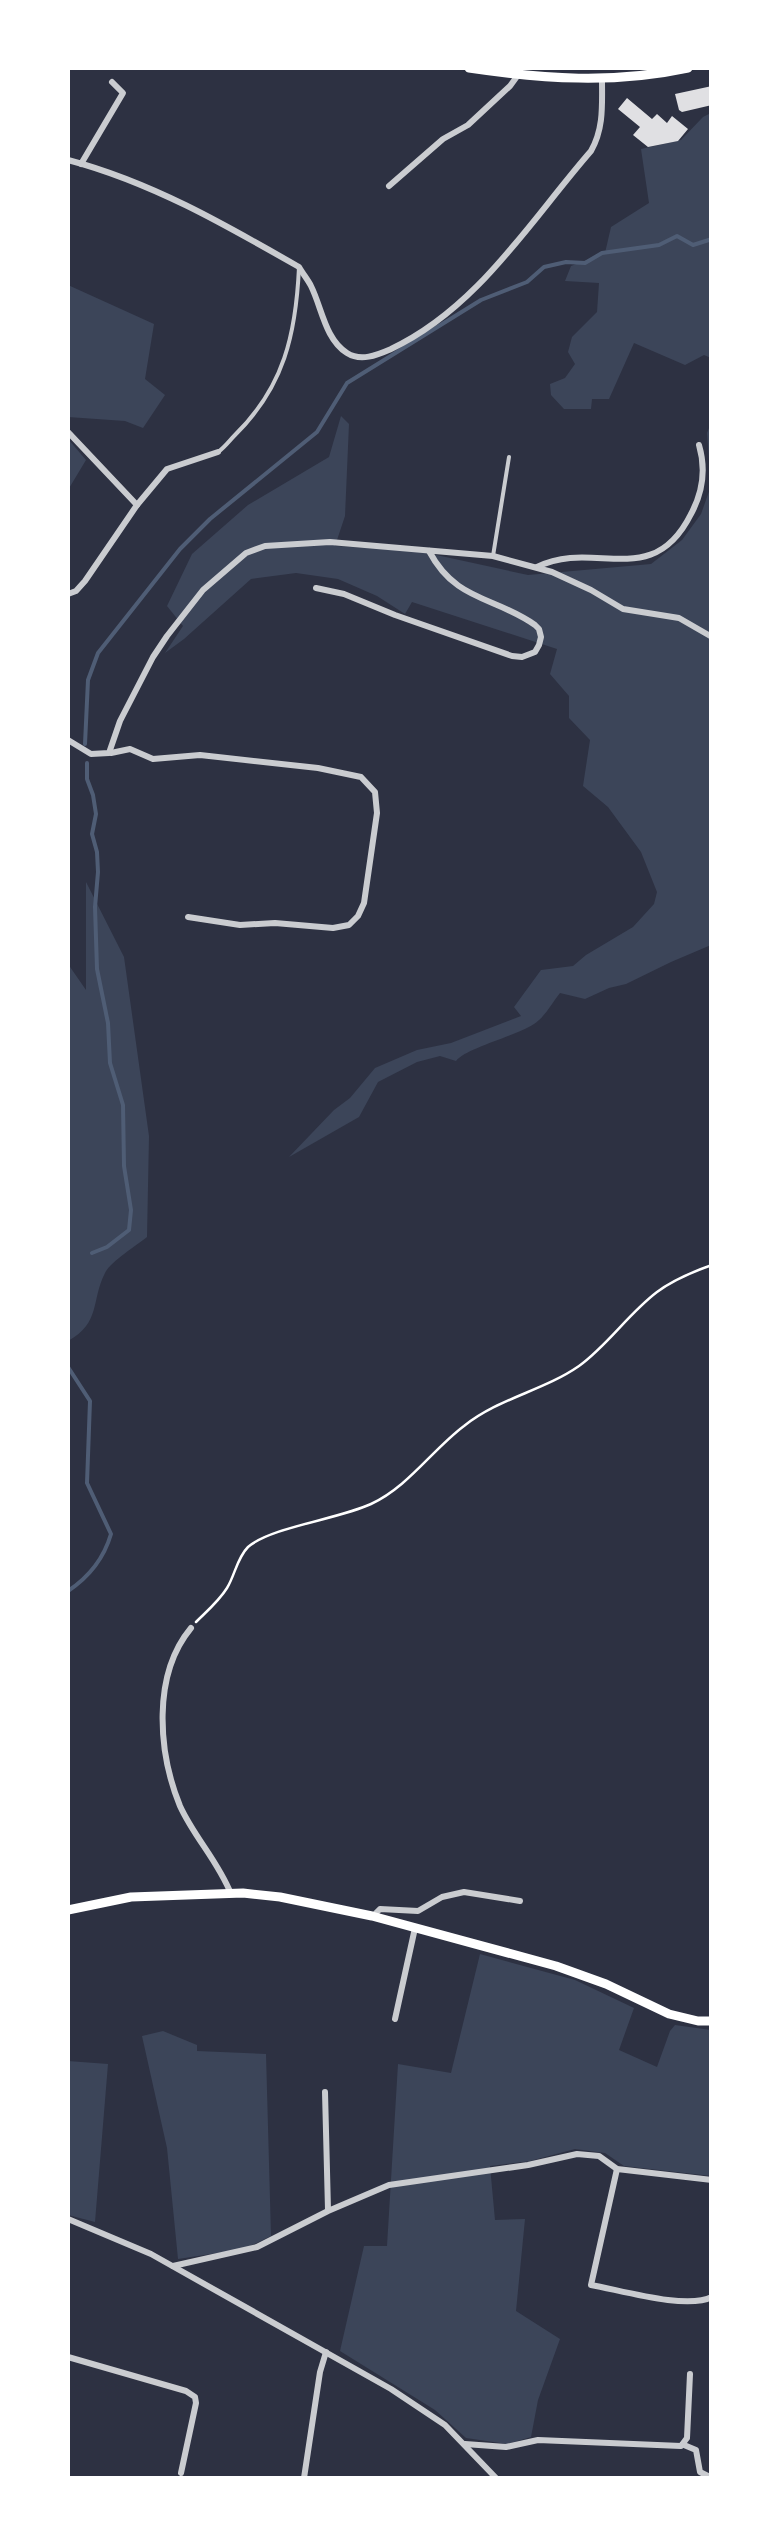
<svg xmlns="http://www.w3.org/2000/svg" width="779" height="2546" font-family="Poppins,sans-serif">
  <style>
    .green { fill: #3c4559 }
    .lines { fill: none; stroke-linecap: round; stroke-linejoin: round }
    .stream { stroke: #4f5d75; stroke-width: 4 }
    .building { fill: #e0e0e3 }
    .path { stroke: #fff; stroke-width: 2.5 }
    .service { stroke: #caccd0; stroke-width: 4 }
    .minor { stroke: #caccd0; stroke-width: 6 }
    .secondary { stroke: #fff; stroke-width: 9 }
  </style>
  <rect width="100%" height="100%" fill="#2d3142"/>
  <g class="green">
    <polygon points="711,113 710,229 712,230 711,358 704,355 685,365 634,343 609,399 592,399 591,409 564,409 551,395 550,384 565,378 575,364 568,352 572,337 597,312 599,283 565,281 571,266 605,253 611,227 649,203 641,149 681,140 703,117"/>
    <polygon points="68,285 154,324 145,379 165,395 143,428 125,421 68,417"/>
    <path d="M 341,416 L 349,424 L 345,516 L 335,546 L 418,551 L 528,575 L 651,564 L 682,540 L 701,514 L 711,486 L 707,433 L 711,423 L 711,945 L 671,962 L 626,984 L 609,988 L 585,999 L 560,993 C 552,1003 545,1017 534,1024 C 516,1036 466,1048 456,1061 L 440,1056 L 417,1062 L 378,1082 L 359,1117 L 289,1157 L 334,1110 L 350,1098 L 375,1068 L 417,1050 L 451,1043 L 521,1016 L 514,1007 L 541,970 L 573,966 L 586,955 L 633,927 L 654,904 L 657,892 L 641,852 L 608,807 L 583,786 L 590,740 L 569,718 L 569,696 L 550,674 L 557,649 L 412,602 L 405,614 L 377,596 L 338,579 L 296,573 L 251,579 L 184,639 L 165,653 L 183,626 L 167,606 L 192,554 L 248,505 L 329,457 Z"/>
    <polygon points="68,439 86,460 68,490"/>
    <path d="M 86,882 L 124,957 L 149,1136 L 147,1237 C 136,1246 110,1262 105,1273 C 91,1300 101,1323 68,1341 L 68,964 L 86,990 Z"/>
    <polygon points="480,1954 575,1980 634,2008 619,2050 657,2067 670,2031 675,2025 711,2030 711,2176 624,2166 605,2153 575,2149 530,2161 490,2166 495,2220 525,2219 516,2311 560,2339 538,2400 531,2437 507,2444 466,2438 435,2410 340,2351 364,2246 387,2246 398,2064 451,2073"/>
    <polygon points="163,2031 197,2045 197,2051 266,2054 271,2236 244,2249 178,2259 167,2148 142,2036"/>
    <polygon points="68,2061 108,2064 95,2222 68,2215"/>
  </g>
  <g class="lines">
    <g class="stream">
      <polyline points="85,744 88,680 98,653 180,549 210,519 317,432 347,383 481,300 527,282 544,267 566,262 585,263 602,253 659,245 677,236 693,245 712,239"/>
      <polyline points="87,763 87,779 93,795 96,814 92,834 97,852 98,872 95,907 97,969 108,1023 110,1063 123,1105 124,1166 131,1210 129,1230 107,1247 92,1253"/>
      <path d="M 68,1367 L 90,1401 L 87,1483 L 111,1534 C 104,1558 89,1577 68,1591"/>
    </g>
  </g>
  <g class="building">
    <polygon points="712,86 712,105 682,112 679,110 675,94"/>
    <polygon points="627,98 652,119 657,114 667,123 672,116 688,129 678,141 648,147 633,135 640,127 618,109"/>
  </g>
  <g class="lines">
    <path class="path" d="M 196,1622 C 207,1611 219,1601 227,1588 C 235,1575 237,1558 248,1547 C 271,1527 339,1519 371,1504 C 408,1487 432,1450 464,1426 C 499,1398 543,1391 579,1366 C 608,1345 628,1314 657,1292 C 673,1280 692,1272 712,1265"/>
    <g class="service">
      <path d="M 218,452 C 225,447 229,441 235,435 C 284,387 296,334 299,267"/>
      <polyline points="493,556 509,457"/>
    </g>
    <g class="minor">
      <path d="M 68,160 C 151,182 224,224 299,267 C 303,274 308,280 311,286 C 322,308 325,339 347,353 C 361,362 377,355 391,349 C 478,308 530,221 591,151 C 604,128 602,105 602,79"/>
      <polyline points="81,164 123,93 112,82"/>
      <polyline points="389,186 443,139 468,125 510,86 518,75"/>
      <polyline points="68,432 137,505"/>
      <path d="M 537,567 C 594,538 652,592 691,514 C 703,492 706,469 699,445"/>
      <path d="M 316,588 L 344,594 L 395,615 L 512,656 L 522,657 L 535,652 L 539,645 L 541,637 L 539,629 L 535,625 C 494,596 456,602 429,551"/>
      <polyline points="68,594 76,591 85,581 137,505 167,469 218,452"/>
      <polyline points="68,740 91,754 109,753 120,721 153,657 167,636 203,590 246,553 265,546 330,542 493,556 552,572 591,590 623,609 679,618 712,637"/>
      <polyline points="111,753 130,749 153,759 200,755 318,768 361,777 375,792 377,813 364,903 358,916 349,925 333,928 275,923 240,925 188,917"/>
      <path d="M 191,1628 C 152,1675 158,1752 180,1806 C 194,1837 218,1861 231,1894"/>
      <polyline points="373,1916 380,1909 418,1911 442,1897 464,1892 520,1901"/>
      <polyline points="395,2019 415,1928"/>
      <polyline points="325,2092 328,2210"/>
      <path d="M 617,2169 L 591,2285 C 620,2290 686,2310 712,2297"/>
      <polyline points="68,2219 151,2254 391,2389 445,2425 496,2478"/>
      <polyline points="173,2266 257,2247 328,2211 389,2185 528,2165 577,2154 599,2156 617,2169 712,2180"/>
      <polyline points="68,2357 186,2391 195,2397 196,2403 181,2473"/>
      <polyline points="465,2444 506,2447 538,2440 681,2446 687,2438 690,2374"/>
      <polyline points="684,2445 696,2450 700,2472 712,2478"/>
      <polyline points="304,2478 320,2372 326,2352"/>
    </g>
    <g class="secondary">
      <path d="M 469,68 C 543,79 614,84 688,68"/>
      <polyline points="68,1910 131,1897 243,1893 280,1897 372,1916 556,1966 606,1984 669,2014 698,2021 712,2021"/>
    </g>
  </g>
  <rect width="779" height="2546" fill="none" stroke="#ffffff" stroke-width="140"/>
</svg>
